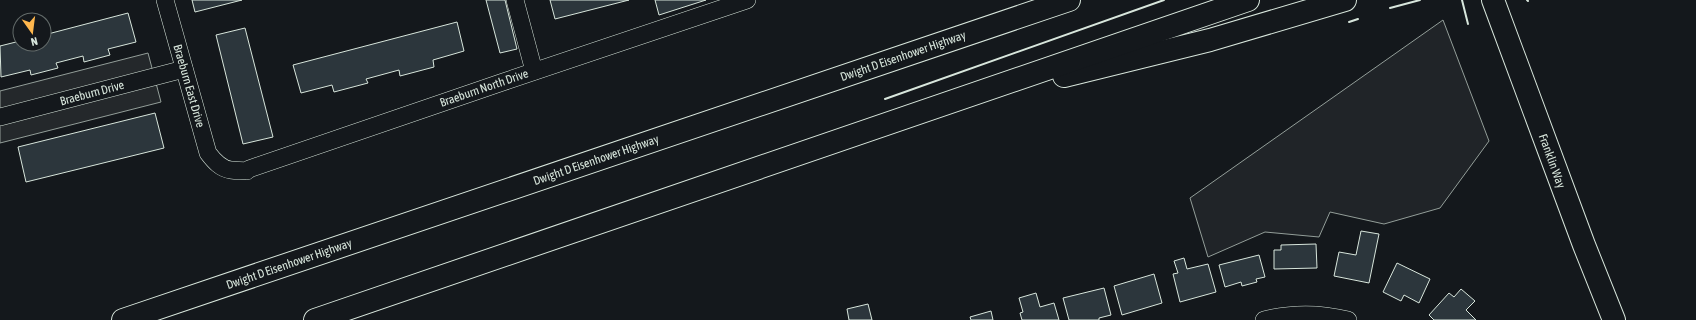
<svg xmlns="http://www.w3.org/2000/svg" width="1696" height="320" font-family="'Asap Condensed',sans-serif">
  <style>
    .green { fill: #202428; stroke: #939e99 }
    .parking { fill: #24282b; stroke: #939e99 }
    .building { fill: #2c363c; stroke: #d8e6dc }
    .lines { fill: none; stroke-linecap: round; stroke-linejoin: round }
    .street-casing { stroke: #d8e6dc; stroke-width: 18 }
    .secondary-casing { stroke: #d8e6dc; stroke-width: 24 }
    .highway-casing { stroke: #d8e6dc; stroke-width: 24 }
    .street { stroke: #14181c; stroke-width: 17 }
    .secondary { stroke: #14181c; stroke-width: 22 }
    .highway { stroke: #14181c; stroke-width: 22 }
    .wall { stroke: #d8e6dc; stroke-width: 2 }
    .labels { text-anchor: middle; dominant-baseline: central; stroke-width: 3; stroke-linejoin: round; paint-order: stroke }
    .street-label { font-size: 12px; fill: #d8e6dc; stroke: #14181c }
  </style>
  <rect width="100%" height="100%" fill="#14181c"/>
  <polygon class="green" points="1443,20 1489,141 1440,208 1384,224 1330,212 1319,237 1265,232 1208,257 1190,198"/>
  <polygon class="parking" points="148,53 161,102 0,143 0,91"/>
  <g class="building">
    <polygon points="192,0 242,0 195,12"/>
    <polygon points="486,0 505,0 517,49 500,53"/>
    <polygon points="550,0 629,0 555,19"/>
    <polygon points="655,0 706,0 659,15"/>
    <polygon points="128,13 136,42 108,49 110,55 84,62 83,56 56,63 58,68 31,75 30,70 1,77 0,46 20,41 20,44 44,44 44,35"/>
    <polygon points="457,22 464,51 433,60 434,67 400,76 399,70 366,79 368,83 334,92 332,85 301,93 293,65"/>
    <polygon points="245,28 273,137 243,144 216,35"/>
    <polygon points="155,113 164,148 26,182 18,147"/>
    <polygon points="1361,231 1379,234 1369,283 1334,276 1339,252 1356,255"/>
    <polygon points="1316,244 1317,268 1274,269 1274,250 1281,250 1281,245"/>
    <polygon points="1259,255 1265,277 1256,279 1257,282 1242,286 1241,282 1225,287 1219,265"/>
    <polygon points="1184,258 1187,269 1208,264 1216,292 1180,302 1173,274 1178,273 1174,261"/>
    <polygon points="1397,263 1430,279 1419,303 1404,295 1401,301 1383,292"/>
    <polygon points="1154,274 1162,303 1122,315 1114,286"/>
    <polygon points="1104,288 1111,315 1099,318 1099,320 1069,320 1063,298"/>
    <polygon points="1461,289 1475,301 1466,310 1476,320 1434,320 1429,315 1449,293 1454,297"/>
    <polygon points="1036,293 1040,307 1054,303 1059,320 1022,320 1020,313 1023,312 1019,298"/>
    <polygon points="868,304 872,320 849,320 847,309"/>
    <polygon points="991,311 993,320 971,320 970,317"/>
  </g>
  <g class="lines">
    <g class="street-casing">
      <g id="street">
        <path d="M 165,0 L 208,153 C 214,161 221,169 231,170 C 237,171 242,170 247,171 L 249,169 L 503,82 L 747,0"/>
        <polyline points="515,0 534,71"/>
        <polyline points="0,117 184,69"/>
        <path d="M 1264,320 C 1291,313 1320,313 1348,320"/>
      </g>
    </g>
    <g class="secondary-casing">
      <polyline id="secondary" points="1493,0 1584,245 1614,320"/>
    </g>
    <g class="highway-casing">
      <g id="highway">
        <polyline points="1064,76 1210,40 1345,0"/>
        <polyline points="123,320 1069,0"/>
        <polyline points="315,320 1248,0"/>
      </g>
    </g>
    <use href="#street" class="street"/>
    <use href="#secondary" class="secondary"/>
    <use href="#highway" class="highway"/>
    <g class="wall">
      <polyline points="1462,0 1468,24"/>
      <polyline points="1527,0 1528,1"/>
      <polyline points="1390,8 1420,0"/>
      <polyline points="1349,22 1358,19"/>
      <polyline points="885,99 1164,0"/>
    </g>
  </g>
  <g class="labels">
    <g class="street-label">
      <text transform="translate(903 56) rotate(-19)">Dwight D Eisenhower Highway</text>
      <text transform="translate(189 86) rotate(74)">Braeburn East Drive</text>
      <text transform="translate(484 88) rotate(-19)">Braeburn North Drive</text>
      <text transform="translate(92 93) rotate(-15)">Braeburn Drive</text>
      <text transform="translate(596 160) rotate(-19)">Dwight D Eisenhower Highway</text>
      <text transform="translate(1552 161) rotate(70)">Franklin Way</text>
      <text transform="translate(289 264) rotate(-19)">Dwight D Eisenhower Highway</text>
    </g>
  </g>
  <g transform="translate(32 32) rotate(166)"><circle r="19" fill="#14181c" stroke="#626a69"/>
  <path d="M0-3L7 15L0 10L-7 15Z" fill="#ffb74d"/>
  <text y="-6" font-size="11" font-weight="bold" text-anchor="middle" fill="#d8e6dc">N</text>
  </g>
</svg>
